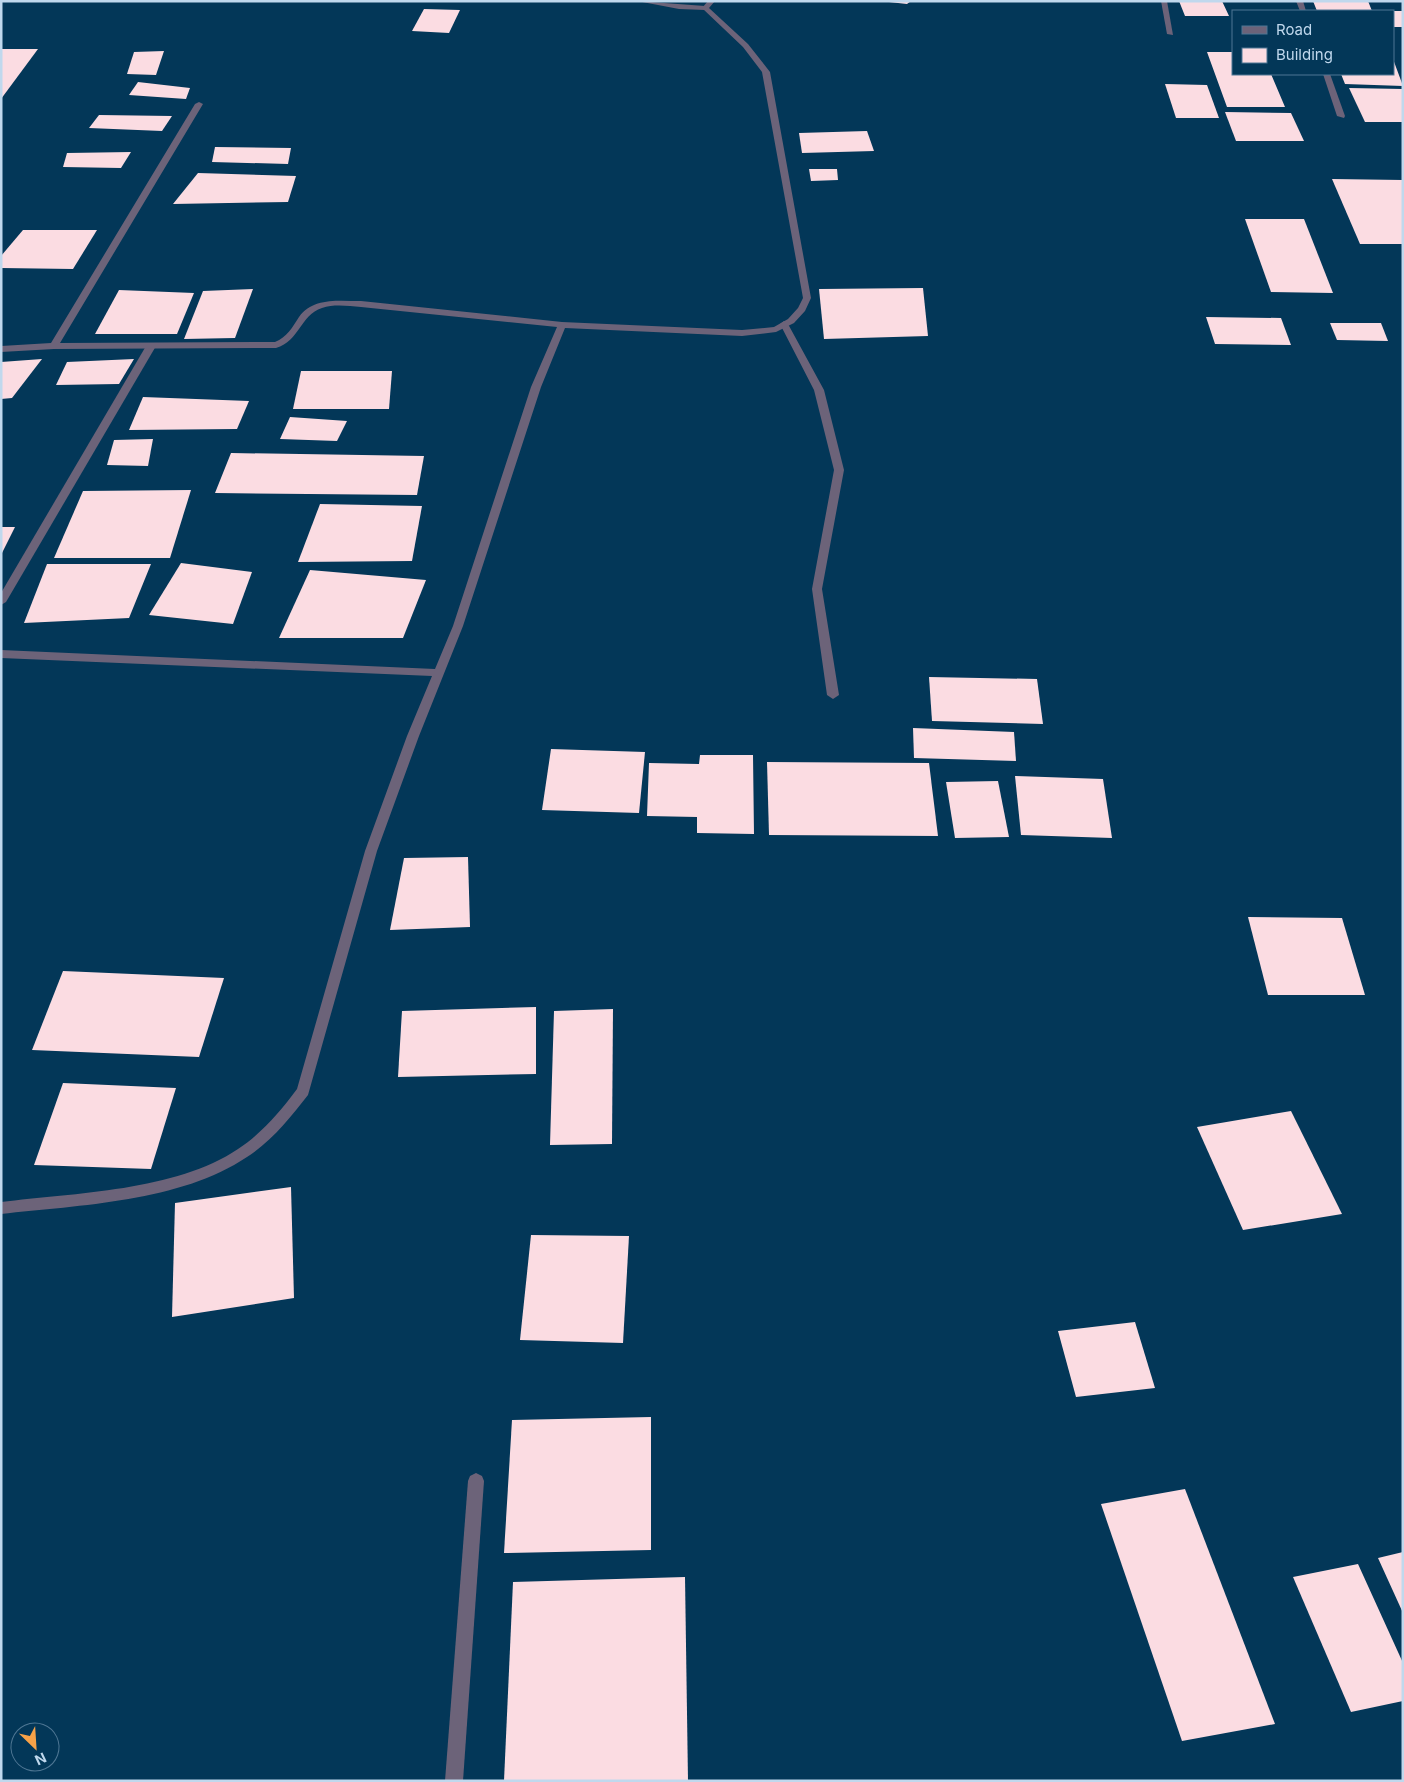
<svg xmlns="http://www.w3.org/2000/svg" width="1404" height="1782" font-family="Inter,sans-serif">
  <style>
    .building { fill: #fbdce2 }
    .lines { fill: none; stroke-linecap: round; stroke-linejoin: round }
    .lane { fill: #6c6379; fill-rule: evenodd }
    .street { fill: #6c6379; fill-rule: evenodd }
  </style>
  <rect width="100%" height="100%" fill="#033758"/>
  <g class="building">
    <polygon points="880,1 911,1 907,4"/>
    <polygon points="1179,1 1222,1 1229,16 1185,16"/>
    <polygon points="1313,1 1368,1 1372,11 1317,11"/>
    <polygon points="424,9 460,10 449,33 412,31"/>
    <rect x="1393" y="11" width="10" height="16"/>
    <polygon points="1,49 38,49 1,99"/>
    <polygon points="164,51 156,75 127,74 134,52"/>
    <polygon points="1207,52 1233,52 1233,74 1271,74 1285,107 1227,107"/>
    <polygon points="1393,59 1403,86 1345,84 1341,74 1393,74"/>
    <polygon points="138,82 190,88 186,99 129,95"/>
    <polygon points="1165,84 1207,85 1219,118 1176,118"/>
    <polygon points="1349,88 1403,89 1403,122 1365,122"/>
    <polygon points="1225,112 1291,113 1304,141 1236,141"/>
    <polygon points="99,115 172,116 162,131 89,128"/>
    <polygon points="867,131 874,151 802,153 799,133"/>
    <polygon points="215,147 291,148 288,164 212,162"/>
    <polygon points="131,152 121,168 63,167 67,153"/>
    <polygon points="809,169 837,169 838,180 811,181"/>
    <polygon points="198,173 296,176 288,202 173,204"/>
    <polygon points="1332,179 1403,180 1403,244 1360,244"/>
    <polygon points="1245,219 1304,219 1333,293 1271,292"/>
    <polygon points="23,230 97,230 73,269 1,268 1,256"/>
    <polygon points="923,288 928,336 824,339 819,289"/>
    <polygon points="253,289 235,338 184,339 203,291"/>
    <polygon points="119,290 194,293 177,334 95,334"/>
    <polygon points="1206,317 1281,318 1291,345 1215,344"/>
    <polygon points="1330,323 1381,323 1388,341 1337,340"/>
    <polygon points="42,359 12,398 1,399 1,362"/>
    <polygon points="134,359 119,384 56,385 67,362"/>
    <polygon points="301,371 392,371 389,409 293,409"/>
    <polygon points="143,397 249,401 237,429 129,430"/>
    <polygon points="290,417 347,421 337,441 280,439"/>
    <polygon points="153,439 148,466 107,465 114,440"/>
    <polygon points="231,453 424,456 417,495 215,493"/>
    <polygon points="191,490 170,558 54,558 83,491"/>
    <polygon points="320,504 422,506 412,561 298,562"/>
    <polygon points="1,527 15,527 1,555"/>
    <polygon points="181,563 252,572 233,624 149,615"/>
    <polygon points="47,564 151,564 129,618 24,623"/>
    <polygon points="310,570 426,580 403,638 279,638"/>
    <polygon points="929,677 1037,679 1043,724 932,721"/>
    <polygon points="913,728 1014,732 1016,761 914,758"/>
    <polygon points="551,749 645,752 639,813 542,810"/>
    <polygon points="700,755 753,755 754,834 697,833 697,817 647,816 649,763 699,764"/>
    <polygon points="767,762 929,763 938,836 769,835"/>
    <polygon points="1015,776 1103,779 1112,838 1021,835"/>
    <polygon points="998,781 1009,837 955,838 946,782"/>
    <polygon points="468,857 470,927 390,930 404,858"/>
    <polygon points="1248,917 1342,918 1365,995 1268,995"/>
    <polygon points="63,971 224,978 199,1057 32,1050"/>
    <polygon points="536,1007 536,1074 398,1077 402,1011"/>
    <polygon points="613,1009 612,1144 550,1145 554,1011"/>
    <polygon points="63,1083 176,1088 151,1169 34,1165"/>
    <polygon points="1291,1111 1342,1214 1243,1230 1197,1127"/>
    <polygon points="291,1187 294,1298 172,1317 175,1203"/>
    <polygon points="531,1235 629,1236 623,1343 520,1340"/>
    <polygon points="1135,1322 1155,1388 1076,1397 1058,1331"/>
    <polygon points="651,1417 651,1550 504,1553 512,1420"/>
    <polygon points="1185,1489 1275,1724 1182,1741 1101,1504"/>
    <polygon points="1403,1552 1403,1613 1378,1558"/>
    <polygon points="1358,1564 1403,1663 1403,1701 1351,1712 1293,1577"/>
    <polygon points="685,1577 688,1781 504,1781 513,1582"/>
  </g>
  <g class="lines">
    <g class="lane">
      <polygon points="637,1 705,6 708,8 705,10 679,9"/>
      <polygon points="1296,1 1303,1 1306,11 1300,11"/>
      <polygon points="1323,74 1330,74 1345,116 1344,118 1337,116"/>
      <polygon points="784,321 788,324 824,390 844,470 822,589 839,695 833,699 827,695 812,589 834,470 814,390 780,324"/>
      <polygon points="151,343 156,346 6,602 1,605 1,593 146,346"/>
    </g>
    <g class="street">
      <path d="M 708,1 L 715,1 L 709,8 L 748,44 L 770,72 L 811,298 L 805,311 L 794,323 L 776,332 L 742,336 L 565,328 L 541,387 L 463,626 L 419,736 L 377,851 L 308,1095 C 290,1118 272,1141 247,1157 C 180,1202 80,1205 1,1214 L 1,1202 C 74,1193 176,1191 238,1149 C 262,1133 280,1112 297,1089 L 365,851 L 407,736 L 432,676 L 1,658 L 1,650 L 435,669 L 453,626 L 531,387 L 557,327 L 361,307 C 348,306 334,304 322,308 C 300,315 300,341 276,348 L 54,349 L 1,352 L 1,346 L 51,343 L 195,104 L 199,102 L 203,104 L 60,343 L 275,342 C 287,337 292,328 299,317 C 313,297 339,301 361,301 L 562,322 L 742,330 L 774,327 L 788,319 L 798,308 L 803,298 L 762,72 L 743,47 L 703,9 L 702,8 Z"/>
      <polygon points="1161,1 1167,1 1173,35 1167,34"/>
      <polygon points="476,1473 482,1476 484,1481 463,1781 445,1781 468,1481 470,1476"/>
    </g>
  </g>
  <rect width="1404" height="1782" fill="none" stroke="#c0d8ed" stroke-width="5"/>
  <rect x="1232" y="10" width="162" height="65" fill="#033758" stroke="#4f7794"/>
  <rect x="1242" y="26" width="25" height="8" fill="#6c6379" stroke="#4f7794"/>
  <text x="1276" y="35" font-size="15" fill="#c0d8ed">Road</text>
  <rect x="1242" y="48" width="25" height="15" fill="#fbdce2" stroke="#4f7794"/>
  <text x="1276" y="60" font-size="15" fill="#c0d8ed">Building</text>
  <g transform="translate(35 1747) rotate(155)"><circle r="24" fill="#033758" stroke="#4f7794"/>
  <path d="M0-4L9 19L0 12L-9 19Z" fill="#f7a248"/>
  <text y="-8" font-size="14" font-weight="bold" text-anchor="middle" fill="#c0d8ed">N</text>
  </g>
</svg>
